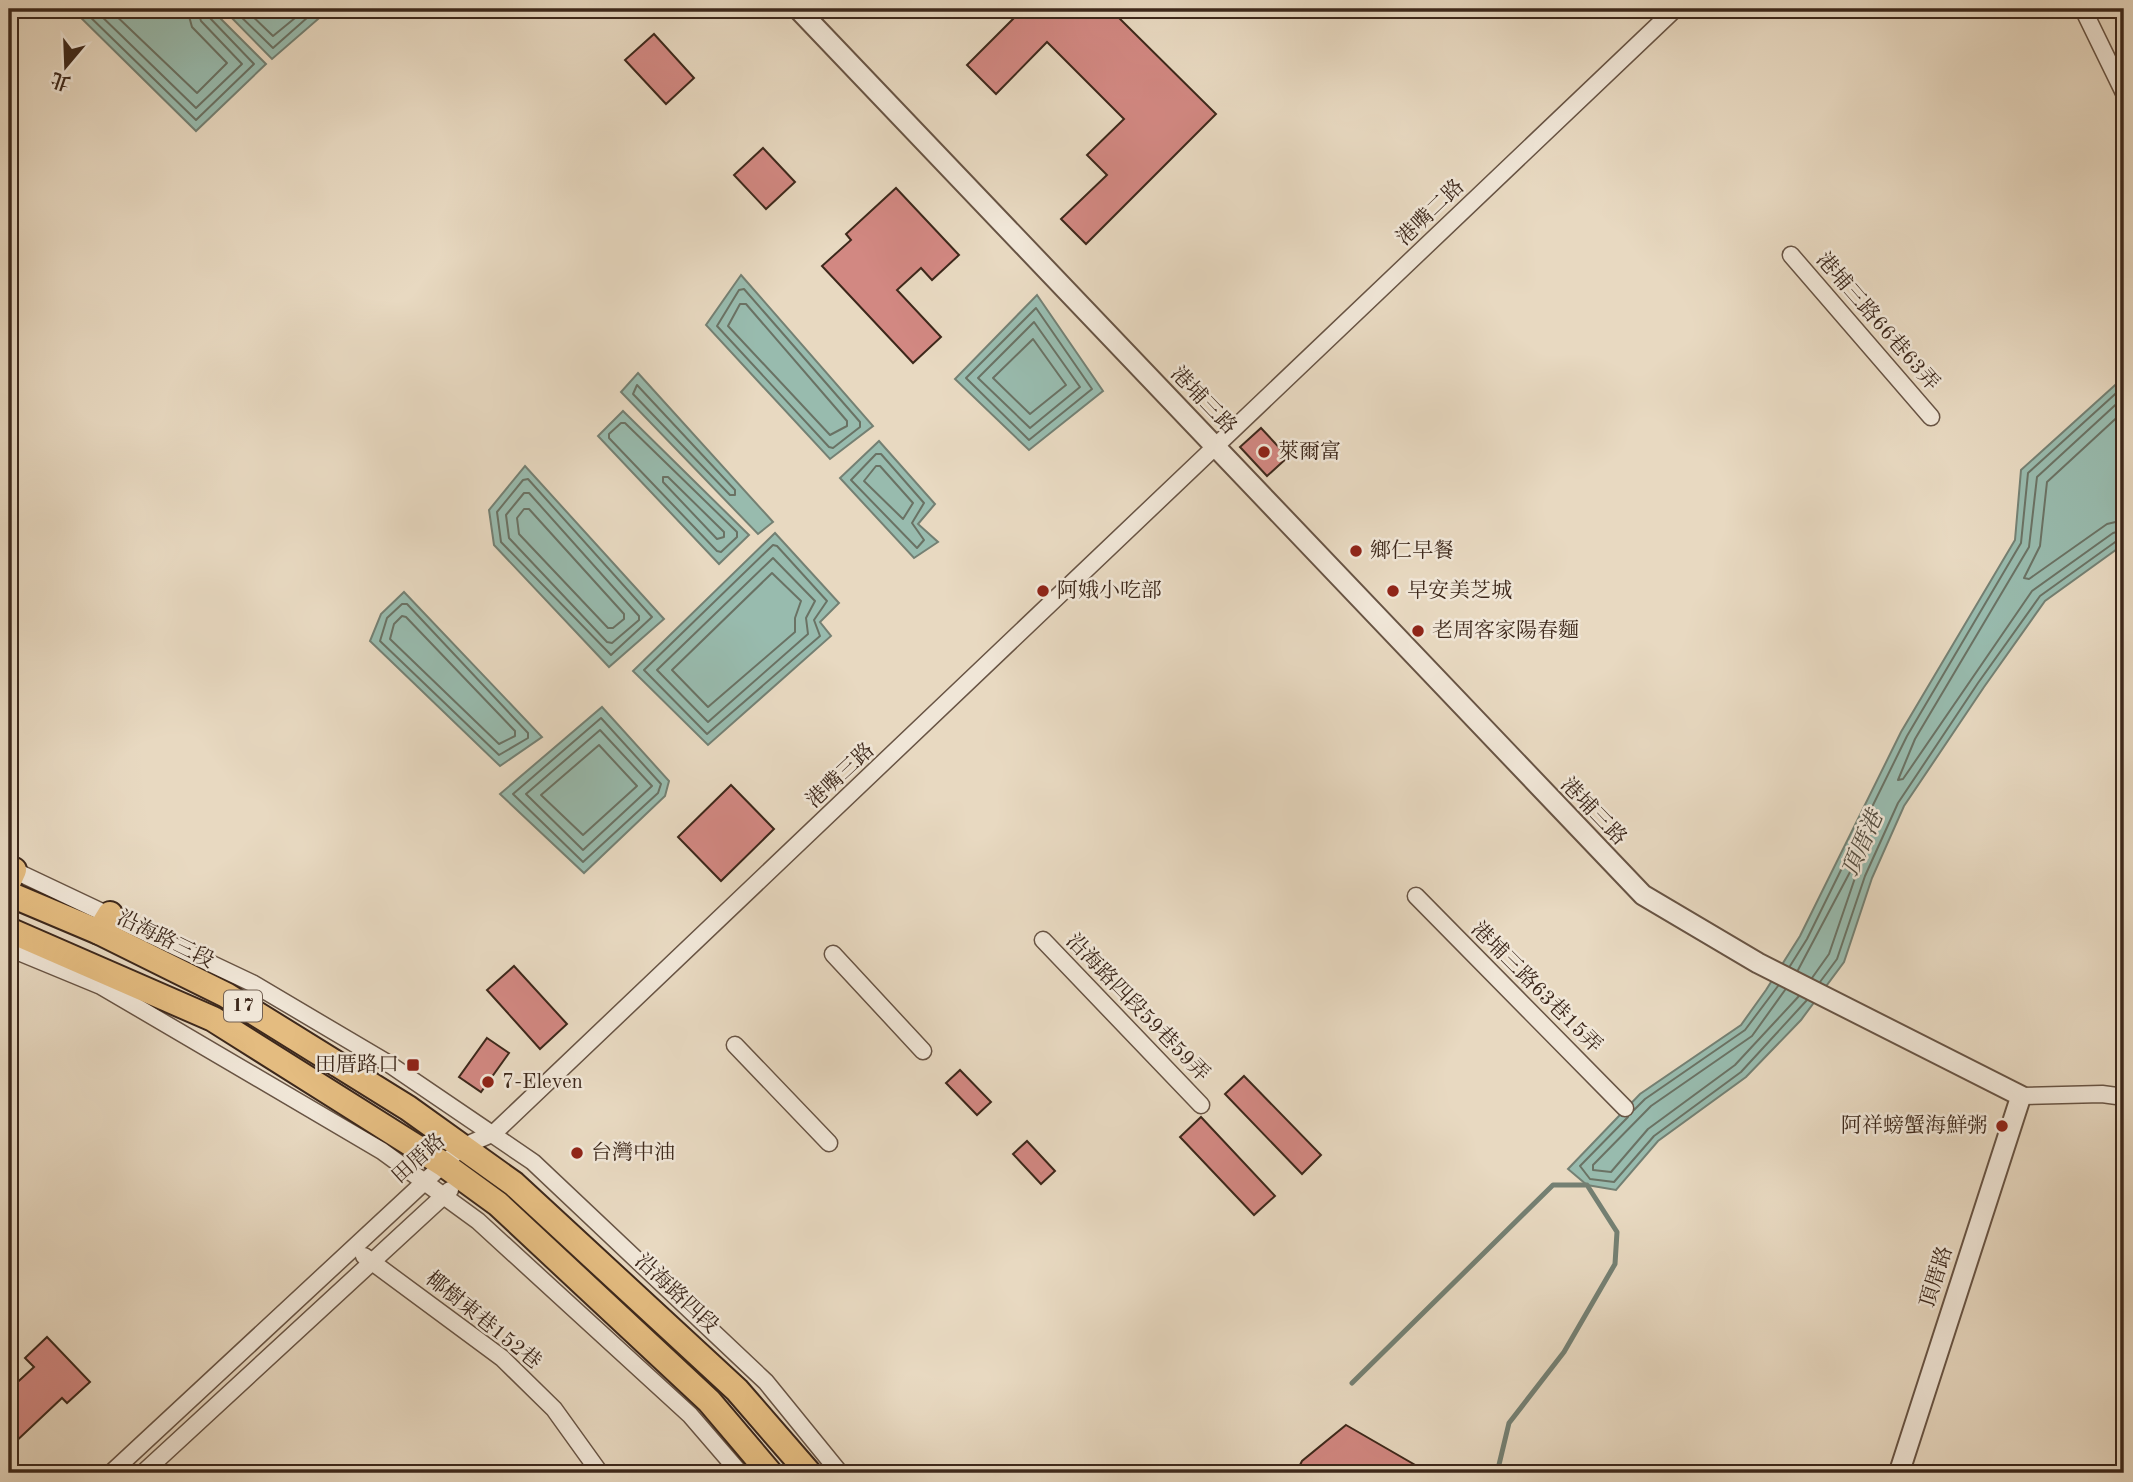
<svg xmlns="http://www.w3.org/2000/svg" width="2133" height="1482" font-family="'Old Standard TT','Noto Serif TC',serif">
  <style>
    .water { fill: #98bbae; stroke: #748073; stroke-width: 2 }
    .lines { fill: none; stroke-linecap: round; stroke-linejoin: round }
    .shore { stroke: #6a7264; stroke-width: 2 }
    .stream { stroke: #748073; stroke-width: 5 }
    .building { fill: #d28882; stroke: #3d281b; stroke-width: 2 }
    .minor-casing { stroke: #685444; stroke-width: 19 }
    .tertiary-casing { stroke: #685444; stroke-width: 23 }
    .primary-casing { stroke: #3d281b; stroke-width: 28 }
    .minor { stroke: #f0e6d7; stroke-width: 16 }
    .tertiary { stroke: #f0e6d7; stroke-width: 19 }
    .primary { stroke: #e4bc80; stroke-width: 24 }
    .poi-dot { fill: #8f2418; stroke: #f0e6d7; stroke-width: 2.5 }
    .labels { text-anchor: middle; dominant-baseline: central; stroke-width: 5; stroke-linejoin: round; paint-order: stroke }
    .shield { fill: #f0e6d7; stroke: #736153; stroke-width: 2 }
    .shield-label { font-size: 19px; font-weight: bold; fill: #3d281b }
    .street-label { font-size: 21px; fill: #3d281b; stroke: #f0e6d7 }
    .poi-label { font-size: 21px; fill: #3d281b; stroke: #f0e6d7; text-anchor: start }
    .water-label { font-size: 23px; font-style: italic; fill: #544d40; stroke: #f0e6d7 }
  </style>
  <rect width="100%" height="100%" fill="#e8d9c1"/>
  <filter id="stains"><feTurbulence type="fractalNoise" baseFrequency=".00286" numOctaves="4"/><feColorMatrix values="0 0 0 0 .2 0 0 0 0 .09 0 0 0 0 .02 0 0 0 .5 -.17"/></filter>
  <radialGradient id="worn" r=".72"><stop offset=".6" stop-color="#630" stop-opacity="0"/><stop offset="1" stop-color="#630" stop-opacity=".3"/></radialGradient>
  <g class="water">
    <polygon points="72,9 211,9 266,64 196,131"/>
    <polygon points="223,9 321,9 325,13 272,59"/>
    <polygon points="741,275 873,426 830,459 706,325"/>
    <polygon points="1037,295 1103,391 1029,450 955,379"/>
    <polygon points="638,373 773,522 758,534 621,392"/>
    <polygon points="2124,377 2124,544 2045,601 1984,687 1904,806 1872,878 1844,962 1801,1020 1746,1077 1658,1141 1616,1190 1587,1185 1568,1169 1640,1094 1741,1025 1766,990 1800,936 1901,732 2015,540 2021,470"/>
    <polygon points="623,411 749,535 719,564 598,436"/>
    <polygon points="879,441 935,504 918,524 938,542 914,558 840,478"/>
    <polygon points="525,466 664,619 609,667 494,545 489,510"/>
    <polygon points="775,533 839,603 820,622 831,636 708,745 633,671"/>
    <polygon points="404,592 542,737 500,766 370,641 381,614"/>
    <polygon points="602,707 669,781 665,796 584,873 500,794"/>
  </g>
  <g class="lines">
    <g class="shore">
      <polyline points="82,9 196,120 254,64 208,16 206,9"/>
      <polyline points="94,9 196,108 242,64 201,21 197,9"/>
      <polyline points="109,9 197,93 227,63 192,27 187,9"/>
      <polyline points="233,9 273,48 317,9"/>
      <polyline points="245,9 273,36 306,9"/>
      <polygon points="744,289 860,422 860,427 833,448 829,447 717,326 739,290"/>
      <polygon points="740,304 746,304 847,421 847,426 830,435 728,326"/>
      <polygon points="1036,308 1092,389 1029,440 966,378"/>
      <polygon points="1034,322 1080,387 1030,428 978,378"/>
      <polygon points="1033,339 1066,385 1030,414 993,378"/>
      <polygon points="637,385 735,490 735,495 730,495 633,394"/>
      <polyline points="2124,397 2037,477 2029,547 1915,739 1898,780 1903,779 2032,591 2113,533 2124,530"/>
      <polyline points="2124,411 2047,482 2040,546 2024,578 2029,579 2107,524 2124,520"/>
      <polygon points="621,423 625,423 737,532 737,537 721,552 717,551 609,438 609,434"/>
      <polygon points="876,454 881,454 924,503 912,523 924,540 917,548 851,480"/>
      <polygon points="876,466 880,466 913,503 903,519 864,481"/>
      <polygon points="663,477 668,477 724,532 724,537 717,539 663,482"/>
      <polygon points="528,479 652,617 611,655 501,542 497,512 523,480"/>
      <polygon points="524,493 529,493 639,616 639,620 612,643 607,642 509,538 506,515"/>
      <polygon points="524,509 529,509 624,614 624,619 613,628 608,628 519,534 517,518"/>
      <polygon points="773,545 777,546 827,601 814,620 820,636 707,734 644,670"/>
      <polygon points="773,558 815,601 806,618 808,634 708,722 657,670"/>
      <polygon points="772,573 801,601 795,618 795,632 708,707 672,670"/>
      <polygon points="402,604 407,604 528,733 528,738 499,755 380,641 387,618"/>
      <polygon points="402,616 406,617 515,731 515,736 499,744 390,639 394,624"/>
      <polygon points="601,718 661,784 658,793 583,862 513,794"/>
      <polygon points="600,730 652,786 583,850 526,794"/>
      <polygon points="599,745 637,786 583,835 541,795"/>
      <polyline points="1790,966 1807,939 1907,736 2021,543 2028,473 2124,386"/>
      <polyline points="1798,970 1850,872 1854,870 1856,875 1829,954 1812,978"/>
      <polyline points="1820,982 1837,959 1865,876 1898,803 1978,683 2040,596 2118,540 2124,539"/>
      <polyline points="1785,990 1752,1036 1651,1106 1593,1165 1593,1170 1611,1172 1648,1129 1735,1065 1799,996"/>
      <polyline points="1634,1110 1645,1099 1745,1030 1778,986"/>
      <polyline points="1628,1117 1580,1166 1590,1179 1614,1182 1654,1136 1741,1072 1807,1000"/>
    </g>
    <polyline class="stream" points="1352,1383 1553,1185 1587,1185 1617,1232 1615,1264 1564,1352 1509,1423 1497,1473"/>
  </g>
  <g class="building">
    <polygon points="1023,9 1110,9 1216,114 1086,244 1061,219 1107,175 1087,155 1124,119 1047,42 996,94 967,65"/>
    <polygon points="654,34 694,78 666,104 625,60"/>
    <polygon points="763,148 795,182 766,209 734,175"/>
    <polygon points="896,188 959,255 932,280 921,268 897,290 941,337 913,363 822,266 851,240 846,234"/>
    <polygon points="1261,428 1288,457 1267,476 1240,447"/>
    <polygon points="731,785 774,829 721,881 678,837"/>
    <polygon points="514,966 567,1024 540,1049 487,990"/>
    <polygon points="487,1038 509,1053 481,1092 459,1077"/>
    <polygon points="960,1070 991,1102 977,1115 946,1083"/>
    <polygon points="1244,1076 1321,1155 1302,1174 1225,1094"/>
    <polygon points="1201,1117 1275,1196 1254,1215 1180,1137"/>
    <polygon points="1027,1141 1055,1171 1041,1184 1013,1154"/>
    <polygon points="47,1337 90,1382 67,1403 62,1398 9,1448 9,1390 34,1367 25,1358"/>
    <polygon points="1346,1425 1429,1473 1296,1473 1302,1461"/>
  </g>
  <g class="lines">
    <g class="minor-casing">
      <g id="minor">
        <polyline points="2083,9 2124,93"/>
        <polyline points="1791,255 1931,417"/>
        <polyline points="9,868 252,983 389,1064 533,1162 766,1382 840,1473"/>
        <polyline points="1416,896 1625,1108"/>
        <polyline points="1043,940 1201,1105"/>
        <polyline points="9,948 101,986 382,1151 478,1221 690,1415 740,1473"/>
        <polyline points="833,954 923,1051"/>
        <polyline points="735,1045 829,1143"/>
        <polyline points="2021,1096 2102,1094 2124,1097"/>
        <polyline points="364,1256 502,1358 554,1409 600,1473"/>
        <polyline points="111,1473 462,1147 494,1133 1675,9"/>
        <polyline points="143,1473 450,1190"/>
      </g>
    </g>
    <g class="tertiary-casing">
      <polyline id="tertiary" points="798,9 1643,895 1758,963 2021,1096 1899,1473"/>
    </g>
    <g class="primary-casing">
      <g id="primary">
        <polyline points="9,881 14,870"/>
        <polyline points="9,894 99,932 226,995 408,1108 514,1184 737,1390 809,1473"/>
        <polyline points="9,930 213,1019 443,1164 498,1204 709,1401 770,1473"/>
        <polyline points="99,932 110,914"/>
      </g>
    </g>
    <use href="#minor" class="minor"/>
    <use href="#tertiary" class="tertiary"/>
    <use href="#primary" class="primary"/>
  </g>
  <g class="poi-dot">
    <circle cx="1264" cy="452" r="7"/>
    <circle cx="1356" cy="551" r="7"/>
    <circle cx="1043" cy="591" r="7"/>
    <circle cx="1393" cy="591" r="7"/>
    <circle cx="1418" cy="631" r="7"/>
    <rect x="406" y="1058" width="14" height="14" rx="3.5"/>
    <circle cx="488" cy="1082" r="7"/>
    <circle cx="2002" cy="1126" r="7"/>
    <circle cx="577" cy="1153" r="7"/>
  </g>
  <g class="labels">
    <rect class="shield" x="224" y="990.5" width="38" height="31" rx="5"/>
    <g class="shield-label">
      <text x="243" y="1006">17</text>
    </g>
    <g class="street-label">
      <text transform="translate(1431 213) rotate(-44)">港嘴二路</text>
      <text transform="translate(1877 322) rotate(49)">港埔三路66巷63弄</text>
      <text transform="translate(1203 401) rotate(46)">港埔三路</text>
      <text transform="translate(841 776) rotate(-43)">港嘴三路</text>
      <text transform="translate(1593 812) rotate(46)">港埔三路</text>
      <text transform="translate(165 940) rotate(26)">沿海路三段</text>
      <text transform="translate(1536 988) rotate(45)">港埔三路63巷15弄</text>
      <text transform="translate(1137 1008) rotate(46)">沿海路四段59巷59弄</text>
      <text transform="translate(419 1159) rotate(-42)">田厝路</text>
      <text transform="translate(1937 1277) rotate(-72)">頂厝路</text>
      <text transform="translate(676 1294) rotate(43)">沿海路四段</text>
      <text transform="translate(483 1321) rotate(39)">椰樹東巷152巷</text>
    </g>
    <g class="poi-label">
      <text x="1278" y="452">萊爾富</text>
      <text x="1370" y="551">鄉仁早餐</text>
      <text x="1057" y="591">阿娥小吃部</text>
      <text x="1407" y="591">早安美芝城</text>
      <text x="1432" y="631">老周客家陽春麵</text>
      <text x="399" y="1065" text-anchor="end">田厝路口</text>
      <text x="502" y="1082">7-Eleven</text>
      <text x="1988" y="1126" text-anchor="end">阿祥螃蟹海鮮粥</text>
      <text x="591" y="1153">台灣中油</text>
    </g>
    <g class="water-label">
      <text transform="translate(1863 844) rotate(-66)">頂厝港</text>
    </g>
  </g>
  <rect width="2133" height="1482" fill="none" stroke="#e8d9c1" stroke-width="35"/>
  <rect x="10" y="10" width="2112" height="1461" fill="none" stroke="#3d281b" stroke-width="3.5"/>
  <rect x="18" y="18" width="2098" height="1447" fill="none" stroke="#3d281b" stroke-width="2"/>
  <g transform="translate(66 66) rotate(199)" stroke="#f0e6d7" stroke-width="5" paint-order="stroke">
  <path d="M0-5L12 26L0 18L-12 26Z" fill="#3d281b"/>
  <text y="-10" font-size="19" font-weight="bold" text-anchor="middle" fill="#3d281b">北</text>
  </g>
  <rect width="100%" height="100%" filter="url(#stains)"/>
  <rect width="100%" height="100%" fill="url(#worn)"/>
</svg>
